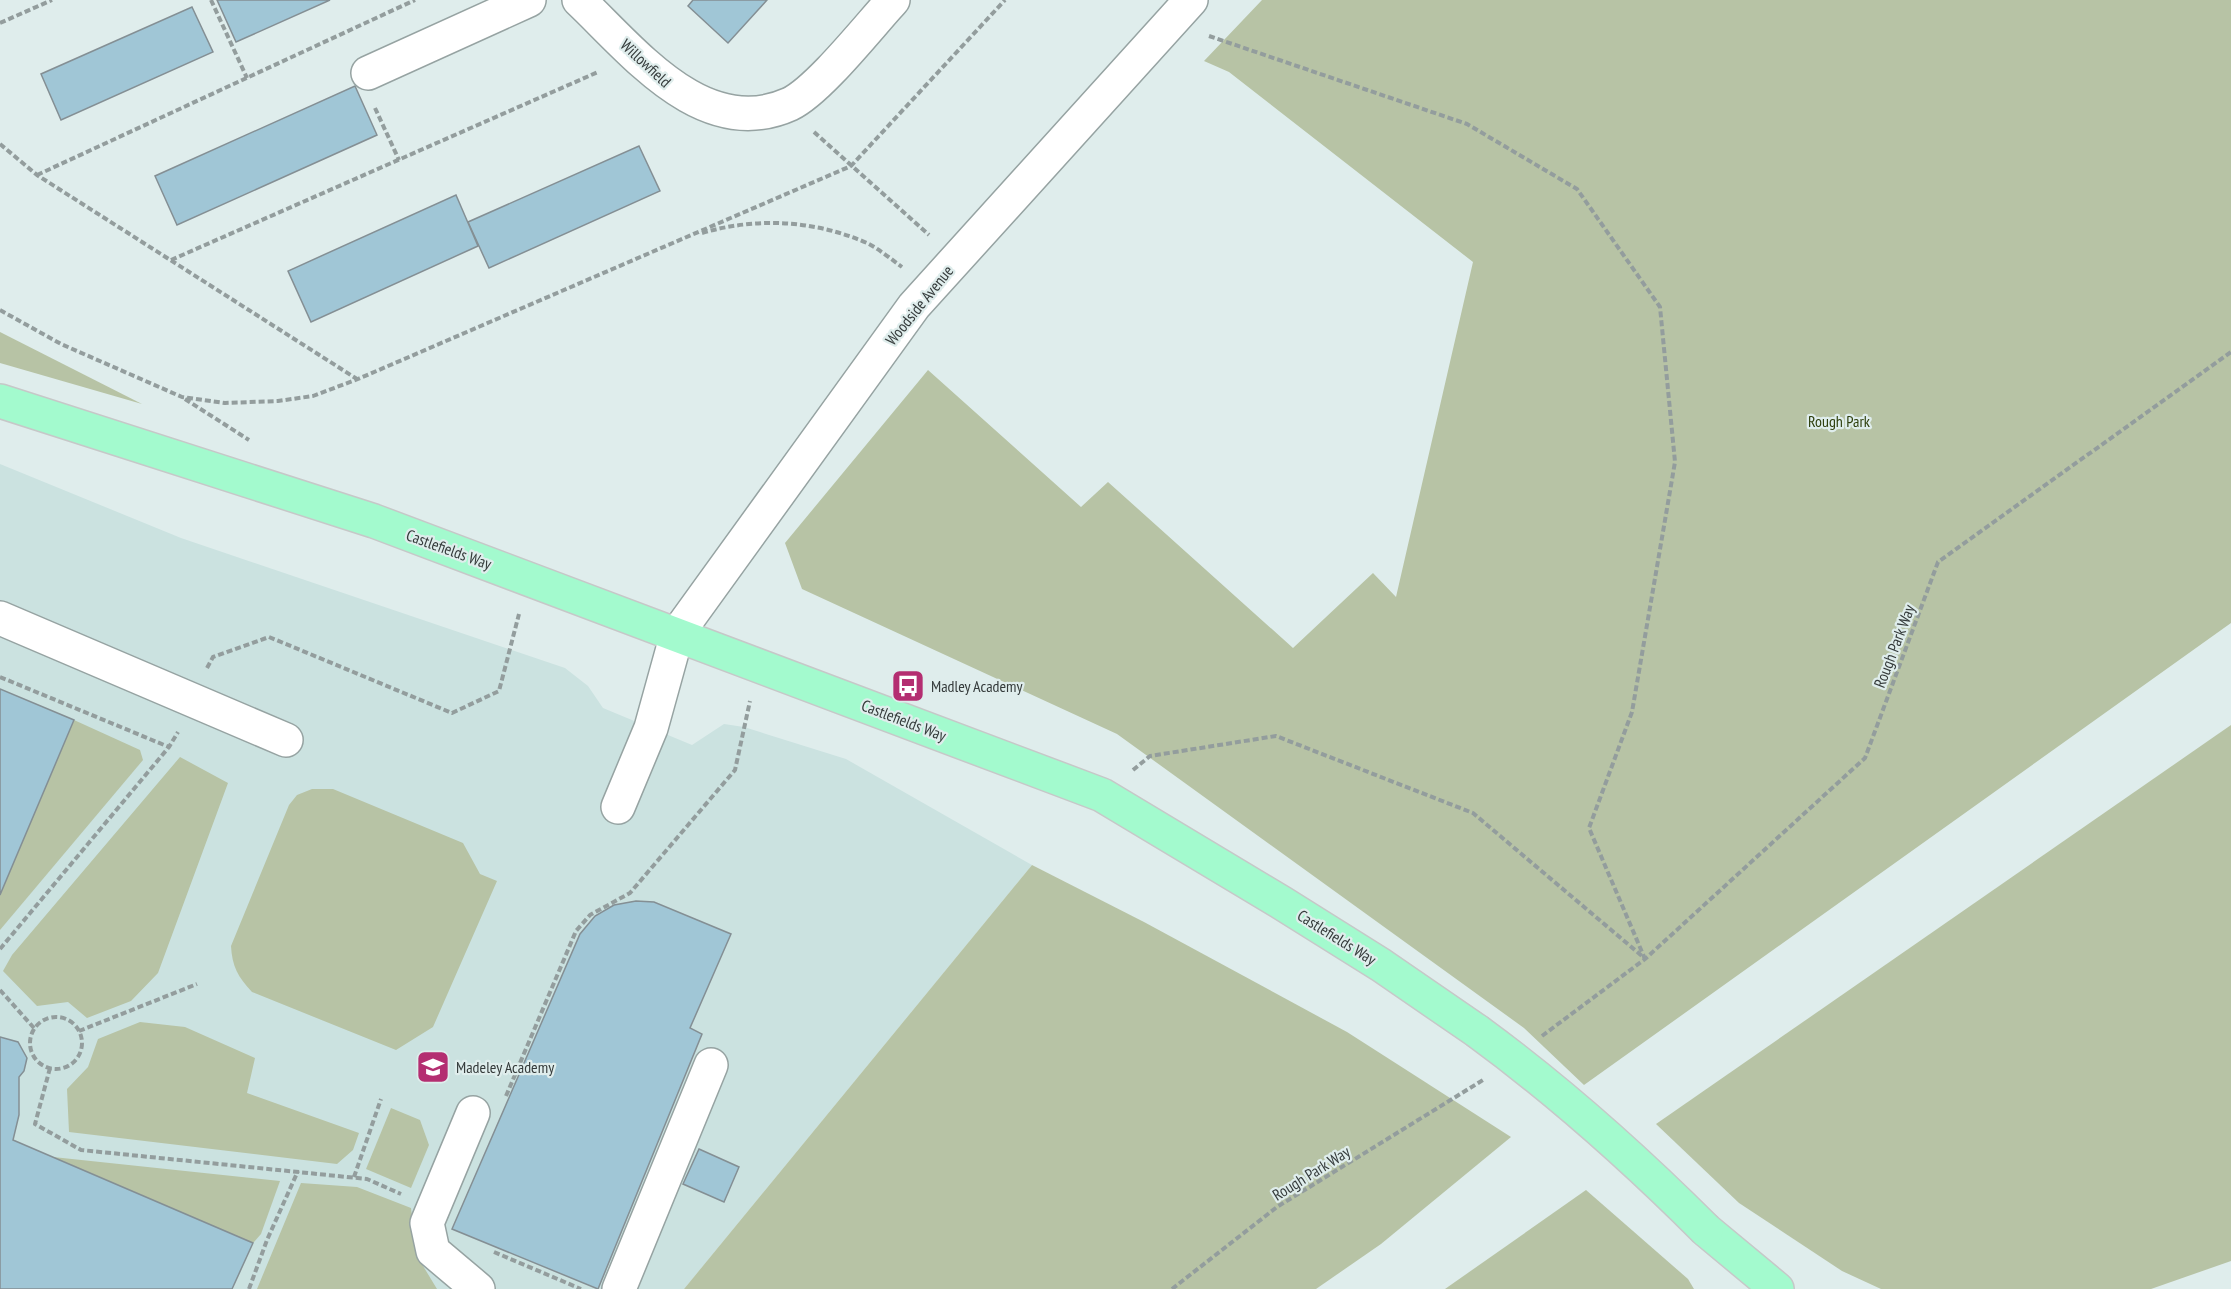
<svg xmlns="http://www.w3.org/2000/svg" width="2231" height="1289" font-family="'PT Sans Narrow',sans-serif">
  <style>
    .built { fill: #cbe2e0 }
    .green { fill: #b7c3a5 }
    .building { fill: #a0c6d6; stroke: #848f94; stroke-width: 1.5 }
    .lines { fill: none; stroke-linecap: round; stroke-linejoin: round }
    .minor-casing { stroke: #96a3a2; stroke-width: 36 }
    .major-casing { stroke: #c6c8c8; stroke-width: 36 }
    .path { stroke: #939d9d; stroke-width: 4; stroke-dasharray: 6 3; stroke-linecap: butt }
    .minor { stroke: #fff; stroke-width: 33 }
    .major { stroke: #a3face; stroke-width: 33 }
    .major-bridge-casing { stroke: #c6c8c8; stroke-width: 36; stroke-linecap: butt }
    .major-bridge { stroke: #a3face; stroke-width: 33 }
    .labels { text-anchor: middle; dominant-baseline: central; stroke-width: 4.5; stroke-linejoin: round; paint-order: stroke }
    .street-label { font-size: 16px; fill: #353b3b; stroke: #dfedec }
    .park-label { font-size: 16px; fill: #2e3f0c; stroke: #dfedec }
    .poi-label { font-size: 16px; fill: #353b3b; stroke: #dfedec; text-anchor: start }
  </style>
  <rect width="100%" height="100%" fill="#dfedec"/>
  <polygon class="built" points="0,464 181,538 565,668 588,686 603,708 692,745 724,724 744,727 846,759 1032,865 684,1289 0,1289"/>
  <g class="green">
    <polygon points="1262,0 2231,0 2231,623 1584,1085 1524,1028 1117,734 802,589 785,543 928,370 1081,507 1108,482 1293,648 1373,573 1396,597 1473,262 1229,72 1204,61"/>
    <polygon points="0,332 142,404 0,363"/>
    <polygon points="74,720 140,750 143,760 0,930 0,895"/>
    <polygon points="2231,725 2231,1261 2151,1289 1881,1289 1842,1271 1739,1203 1656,1124"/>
    <polygon points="180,757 228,783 158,973 131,1001 87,1018 68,1002 37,1006 3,971 12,955"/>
    <path d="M 312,789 L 333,789 L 463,843 L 480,874 L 497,881 L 433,1027 L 396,1050 L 252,992 C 238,977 232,966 231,946 L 289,805 L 297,795 Z"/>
    <polygon points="1032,865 1144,922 1347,1032 1511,1137 1381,1244 1316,1289 684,1289"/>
    <polygon points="140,1022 185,1027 255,1058 247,1093 359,1133 353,1150 337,1164 69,1132 67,1089 88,1067 98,1039"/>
    <polygon points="391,1108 420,1120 429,1145 411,1188 366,1169"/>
    <polygon points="53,1157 280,1181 261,1234 253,1243"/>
    <polygon points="301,1183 357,1187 411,1208 417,1256 437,1289 257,1289"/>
    <polygon points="1586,1190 1688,1279 1694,1289 1445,1289"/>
  </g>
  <g class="building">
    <polygon points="217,0 330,0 236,42"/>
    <polygon points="693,0 767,0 728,43 688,6"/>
    <polygon points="192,7 213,52 61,120 41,74"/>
    <polygon points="355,86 377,135 177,225 155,176"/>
    <polygon points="639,146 660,191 489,268 468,222"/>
    <polygon points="456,195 478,246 311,322 288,271"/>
    <polygon points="0,689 74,720 0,895"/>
    <polygon points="636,901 654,902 731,934 690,1028 702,1034 598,1289 452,1229 580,934 595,916 614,905"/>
    <polygon points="0,1037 18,1042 27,1058 24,1071 19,1077 19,1115 13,1140 253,1243 232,1289 0,1289"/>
    <polygon points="699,1149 739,1167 724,1202 683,1184"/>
  </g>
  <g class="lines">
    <g class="minor-casing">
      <g id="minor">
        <path d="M 579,0 C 634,52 704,143 790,104 C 819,90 869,26 893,0"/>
        <polyline points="368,73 529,0"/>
        <polyline points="0,618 286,740"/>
        <polyline points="618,807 651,728 677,634 914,306 1191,0"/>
        <polyline points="473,1113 427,1223 433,1251 478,1289"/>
        <polyline points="619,1289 711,1065"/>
      </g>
    </g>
    <g class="major-casing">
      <g id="major">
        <polyline points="0,401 374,521 1102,795 1282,903 1381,965 1477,1031"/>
        <polyline points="1706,1230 1777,1289"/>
      </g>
    </g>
    <g class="path">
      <polyline points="211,0 247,78"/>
      <polyline points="0,23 52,0"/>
      <polyline points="1209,36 1467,124 1577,189 1660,307 1675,462 1632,712 1589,828 1645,959"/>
      <polyline points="375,108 399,160"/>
      <polyline points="814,132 929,235"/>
      <polyline points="0,144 37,175 357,379"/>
      <polyline points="37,175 415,0"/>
      <path d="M 702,233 C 757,217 814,220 867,243 C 879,249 891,259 902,267"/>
      <polyline points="171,260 598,72"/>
      <polyline points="0,310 61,344 182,397 225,403 278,401 313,396 358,379 851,166 1005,0"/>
      <polyline points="185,399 249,440"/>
      <polyline points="207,668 213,657 269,637 452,713 499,691 519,614"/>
      <polyline points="0,677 169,747"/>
      <polyline points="1133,770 1150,756 1276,736 1473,813 1642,956"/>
      <polyline points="0,949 169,747 178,732"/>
      <polyline points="0,990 34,1028"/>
      <circle cx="56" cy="1043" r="26"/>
      <polyline points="79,1031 197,984"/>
      <polyline points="1542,1036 1645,959 1865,758 1938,562 2231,352"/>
      <polyline points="50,1068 35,1124 81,1150 367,1179 401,1194"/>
      <polyline points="506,1096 576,931 590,915 630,893 735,770 750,701"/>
      <polyline points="354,1177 381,1099"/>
      <polyline points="494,1252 581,1289"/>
      <polyline points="249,1289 267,1240 298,1171"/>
      <polyline points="1172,1289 1277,1207 1483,1080"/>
    </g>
    <use href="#minor" class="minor"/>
    <use href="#major" class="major"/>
    <g class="major-bridge-casing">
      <path id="major-bridge" d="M 1477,1031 C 1559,1091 1634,1158 1706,1230"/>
    </g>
    <use href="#major-bridge" class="major-bridge"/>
  </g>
  <defs>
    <g id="bus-square" transform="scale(1.725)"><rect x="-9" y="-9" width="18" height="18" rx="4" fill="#b42e71" stroke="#dfedec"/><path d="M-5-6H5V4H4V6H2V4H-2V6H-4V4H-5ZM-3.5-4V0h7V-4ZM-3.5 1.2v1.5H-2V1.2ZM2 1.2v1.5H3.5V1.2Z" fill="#fff"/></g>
    <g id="school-square" transform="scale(1.725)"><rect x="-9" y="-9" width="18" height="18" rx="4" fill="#b42e71" stroke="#dfedec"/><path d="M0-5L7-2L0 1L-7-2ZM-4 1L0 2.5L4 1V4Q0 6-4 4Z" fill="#fff"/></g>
  </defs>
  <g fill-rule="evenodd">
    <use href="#bus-square" x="908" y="686"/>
    <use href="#school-square" x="433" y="1067"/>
  </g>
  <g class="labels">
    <g class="street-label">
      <text transform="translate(646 63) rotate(43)">Willowfield</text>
      <text transform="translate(919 305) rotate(-51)">Woodside Avenue</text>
      <text transform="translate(449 549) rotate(20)">Castlefields Way</text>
      <text transform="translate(1894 646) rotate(-69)">Rough Park Way</text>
      <text transform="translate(904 720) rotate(21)">Castlefields Way</text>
      <text transform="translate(1337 937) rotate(32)">Castlefields Way</text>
      <text transform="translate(1311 1173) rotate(-32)">Rough Park Way</text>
    </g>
    <g class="park-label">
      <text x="1839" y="421">Rough Park</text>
    </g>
    <g class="poi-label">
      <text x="931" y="686">Madley Academy</text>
      <text x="456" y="1067">Madeley Academy</text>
    </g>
  </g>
</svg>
